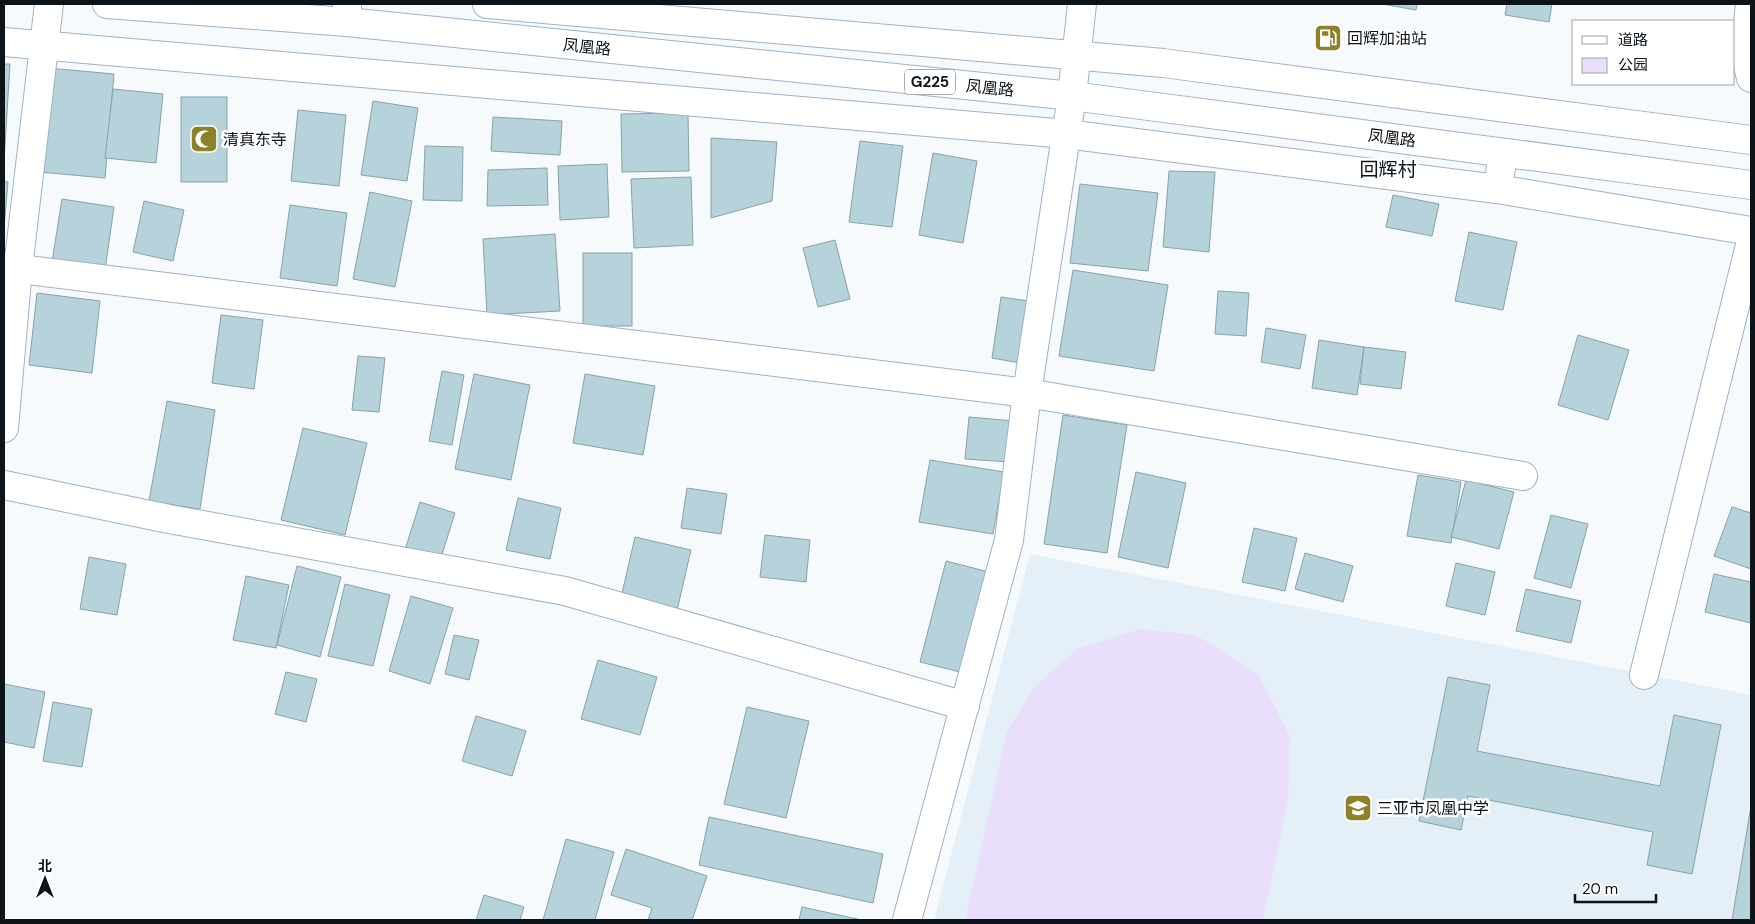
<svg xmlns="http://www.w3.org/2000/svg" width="1755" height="924" font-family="'DM Sans','Noto Sans SC',sans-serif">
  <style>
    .built { fill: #e4eff7 }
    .green { fill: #e9dffd }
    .building { fill: #b6d2da; stroke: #87a2a9 }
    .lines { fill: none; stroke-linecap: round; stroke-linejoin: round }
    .minor-casing { stroke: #9fb2c3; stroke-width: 30 }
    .highway-casing { stroke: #9fb2c3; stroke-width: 30 }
    .minor { stroke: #fff; stroke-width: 28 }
    .highway { stroke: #fff; stroke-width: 28 }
    .labels { text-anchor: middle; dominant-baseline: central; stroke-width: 5; stroke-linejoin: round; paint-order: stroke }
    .shield { fill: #fff; stroke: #555a5e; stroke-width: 1 }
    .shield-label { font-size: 15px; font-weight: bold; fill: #0c1319 }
    .poi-label { font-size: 16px; fill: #0c1319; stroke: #fff; text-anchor: start }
    .street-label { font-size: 16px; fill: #0c1319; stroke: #fff }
    .quarter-label { font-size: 19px; fill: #0c1319; stroke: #fff }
  </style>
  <rect width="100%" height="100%" fill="#f6fafd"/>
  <polygon class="built" points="1030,554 1751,695 1751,920 934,920"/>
  <polygon class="green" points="1140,629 1196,635 1258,674 1290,737 1288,801 1263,920 965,920 1007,731 1036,685 1077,649"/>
  <g class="building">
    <polygon points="1382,4 1417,4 1416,10"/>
    <polygon points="1507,4 1552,4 1549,22 1505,15"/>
    <polygon points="4,64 10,64 4,162"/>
    <polygon points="48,68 114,74 105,178 39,172"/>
    <polygon points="113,89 163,94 156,163 105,158"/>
    <rect x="181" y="97" width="46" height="85"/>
    <polygon points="373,101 418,108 407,181 361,175"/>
    <polygon points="298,110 346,115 339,186 291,181"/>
    <polygon points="688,113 689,171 622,172 621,114"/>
    <polygon points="493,117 562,121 560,155 491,151"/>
    <polygon points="711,138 777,142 772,201 711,218"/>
    <polygon points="860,141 903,146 892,227 849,222"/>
    <polygon points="425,146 463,147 462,201 423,200"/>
    <polygon points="933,153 977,161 963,243 919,235"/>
    <polygon points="607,164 609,217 560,220 558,166"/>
    <polygon points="547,168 548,205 487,206 488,170"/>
    <polygon points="1169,171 1215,172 1209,252 1163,247"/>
    <polygon points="691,177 693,245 634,248 631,179"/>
    <polygon points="4,181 8,182 4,228"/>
    <polygon points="1080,184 1158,193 1148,271 1070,263"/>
    <polygon points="370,192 412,201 395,287 353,279"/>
    <polygon points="1393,195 1439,204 1432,236 1386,227"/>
    <polygon points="62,199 114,207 105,270 52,262"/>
    <polygon points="144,201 184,210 173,261 133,252"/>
    <polygon points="290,205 347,213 337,286 280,278"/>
    <polygon points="1469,232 1517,242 1503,310 1455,301"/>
    <polygon points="555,234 560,311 487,315 483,239"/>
    <polygon points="835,240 850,299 818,307 803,248"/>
    <rect x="583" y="253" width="49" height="73"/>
    <polygon points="1073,270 1168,285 1154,371 1059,356"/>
    <polygon points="1218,291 1249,293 1246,336 1215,334"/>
    <polygon points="37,293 100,301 92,373 29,365"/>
    <polygon points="1001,297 1029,301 1020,363 992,358"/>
    <polygon points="221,315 263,320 254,389 212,383"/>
    <polygon points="1266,328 1306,335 1300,369 1261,362"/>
    <polygon points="1578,335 1629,350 1608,420 1558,405"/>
    <polygon points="1319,340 1364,347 1357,395 1312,388"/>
    <polygon points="1364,347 1406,352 1401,389 1360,384"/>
    <polygon points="358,356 385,358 379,412 352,410"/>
    <polygon points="442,371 464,375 452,445 429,441"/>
    <polygon points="474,374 530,385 511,480 455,469"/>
    <polygon points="585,374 655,386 643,455 573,443"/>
    <polygon points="167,401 215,410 200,509 149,501"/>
    <polygon points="1063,415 1127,425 1107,553 1044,544"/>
    <polygon points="969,417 1014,421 1010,462 965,459"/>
    <polygon points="303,428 367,443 345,535 281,520"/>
    <polygon points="930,460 1004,472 993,534 919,522"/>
    <polygon points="1136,472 1186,483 1168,568 1118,557"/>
    <polygon points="1418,475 1461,482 1451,543 1407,536"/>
    <polygon points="1466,480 1514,492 1499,549 1451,537"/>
    <polygon points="687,488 727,494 721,534 681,528"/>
    <polygon points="518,498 561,508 550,559 506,550"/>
    <polygon points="420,502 455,513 439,564 404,553"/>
    <polygon points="1732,507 1751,513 1751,569 1714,556"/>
    <polygon points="1551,515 1588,524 1571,588 1534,578"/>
    <polygon points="1254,528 1297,538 1285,591 1242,582"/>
    <polygon points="765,535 810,540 806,582 760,577"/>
    <polygon points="635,537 691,550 676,615 620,602"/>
    <polygon points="1305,553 1353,566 1343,602 1295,589"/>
    <polygon points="89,557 126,564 117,615 80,609"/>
    <polygon points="946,561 989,572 964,673 920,662"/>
    <polygon points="1456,563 1495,572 1485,615 1446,606"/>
    <polygon points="297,566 341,577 320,657 277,645"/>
    <polygon points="1714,574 1751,582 1751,623 1705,612"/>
    <polygon points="246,576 289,585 276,648 233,640"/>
    <polygon points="345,584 390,595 373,666 328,656"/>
    <polygon points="1526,589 1581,601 1571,643 1516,631"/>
    <polygon points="411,596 453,608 430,684 389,671"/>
    <polygon points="454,635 479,640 469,680 445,674"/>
    <polygon points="598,660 657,677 640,735 581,719"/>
    <polygon points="286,672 317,679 306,722 275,714"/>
    <polygon points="1448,677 1490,685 1477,751 1660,786 1674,715 1721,725 1692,874 1647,865 1653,832 1468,796 1461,830 1419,821"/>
    <polygon points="4,684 45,692 34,748 4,742"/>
    <polygon points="53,702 92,709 82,767 43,761"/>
    <polygon points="747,707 809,721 786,818 724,804"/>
    <polygon points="476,716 526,731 512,776 462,761"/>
    <polygon points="1751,806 1751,920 1732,920"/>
    <polygon points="709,817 883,854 873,903 699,865"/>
    <polygon points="566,839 614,852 595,920 543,920"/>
    <polygon points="626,849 707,876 692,920 648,920 652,908 611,895"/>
    <polygon points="484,895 524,907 520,920 476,920"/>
    <polygon points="802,907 862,920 799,920"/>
  </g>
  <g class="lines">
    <g class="minor-casing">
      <g id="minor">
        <polyline points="347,4 347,22"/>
        <polyline points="1750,4 1745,53 1751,78"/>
        <polyline points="4,42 1066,134 1497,189"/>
        <polyline points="1504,153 1497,189 1751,231"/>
        <polyline points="4,267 1027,393 1523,476"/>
        <polyline points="4,428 18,268 49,4"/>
        <polyline points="4,485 169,519 565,591 965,706"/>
        <polyline points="1644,675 1751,241"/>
        <polyline points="907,920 1009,540 1027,393 1072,96 1082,4"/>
      </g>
    </g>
    <g class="highway-casing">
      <g id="highway">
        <polyline points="107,4 347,22 1072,96 1751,185"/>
        <polyline points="487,4 1163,63 1751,140"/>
      </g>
    </g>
    <use href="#minor" class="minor"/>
    <use href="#highway" class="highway"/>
  </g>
  <defs>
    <g id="fuel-square" transform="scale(1.4375)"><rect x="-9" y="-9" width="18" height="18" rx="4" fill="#8d8229" stroke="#fff"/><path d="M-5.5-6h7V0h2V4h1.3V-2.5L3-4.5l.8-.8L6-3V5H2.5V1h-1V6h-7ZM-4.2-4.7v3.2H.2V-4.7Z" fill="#fff"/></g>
    <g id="mosque-square" transform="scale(1.4375)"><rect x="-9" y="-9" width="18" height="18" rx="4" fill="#8d8229" stroke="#fff"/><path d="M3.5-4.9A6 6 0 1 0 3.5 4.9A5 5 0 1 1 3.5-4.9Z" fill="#fff"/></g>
    <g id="school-square" transform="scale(1.4375)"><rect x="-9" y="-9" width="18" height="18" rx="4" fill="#8d8229" stroke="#fff"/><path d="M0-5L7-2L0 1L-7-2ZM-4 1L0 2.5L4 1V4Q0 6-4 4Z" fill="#fff"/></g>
  </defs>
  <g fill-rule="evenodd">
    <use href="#fuel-square" x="1328" y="38"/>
    <use href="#mosque-square" x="204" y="139"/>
    <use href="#school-square" x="1358" y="808"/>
  </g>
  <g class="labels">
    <rect class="shield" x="905" y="69.5" width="50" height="25" rx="4"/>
    <g class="shield-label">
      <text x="930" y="82">G225</text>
    </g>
    <g class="poi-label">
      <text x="1347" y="38">回辉加油站</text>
      <text x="223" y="139">清真东寺</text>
      <text x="1377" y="808">三亚市凤凰中学</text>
    </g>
    <g class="street-label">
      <text transform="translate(587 47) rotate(6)">凤凰路</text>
      <text transform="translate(990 88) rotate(6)">凤凰路</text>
      <text transform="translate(1392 138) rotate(7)">凤凰路</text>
    </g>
    <g class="quarter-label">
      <text x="1388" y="169">回辉村</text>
    </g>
  </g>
  <rect width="1755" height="924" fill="none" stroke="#0c1319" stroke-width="10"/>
  <rect x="1572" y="20" width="162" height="65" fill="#ffffff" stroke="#9ea1a3"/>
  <rect x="1582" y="36" width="25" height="8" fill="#ffffff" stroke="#9ea1a3"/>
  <text x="1618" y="45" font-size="15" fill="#0c1319">道路</text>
  <rect x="1582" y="58" width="25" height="15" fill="#e9dffd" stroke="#9ea1a3"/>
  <text x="1618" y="70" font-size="15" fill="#0c1319">公园</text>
  <g transform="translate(45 879)" stroke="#ffffff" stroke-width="4" paint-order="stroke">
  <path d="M0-4L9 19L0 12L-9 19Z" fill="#0c1319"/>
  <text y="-8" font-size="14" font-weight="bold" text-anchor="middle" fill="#0c1319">北</text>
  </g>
  <path d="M1575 894v8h81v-8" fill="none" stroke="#0c1319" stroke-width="2.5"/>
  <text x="1582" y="894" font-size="15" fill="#0c1319" stroke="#ffffff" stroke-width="4" paint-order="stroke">20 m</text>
</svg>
